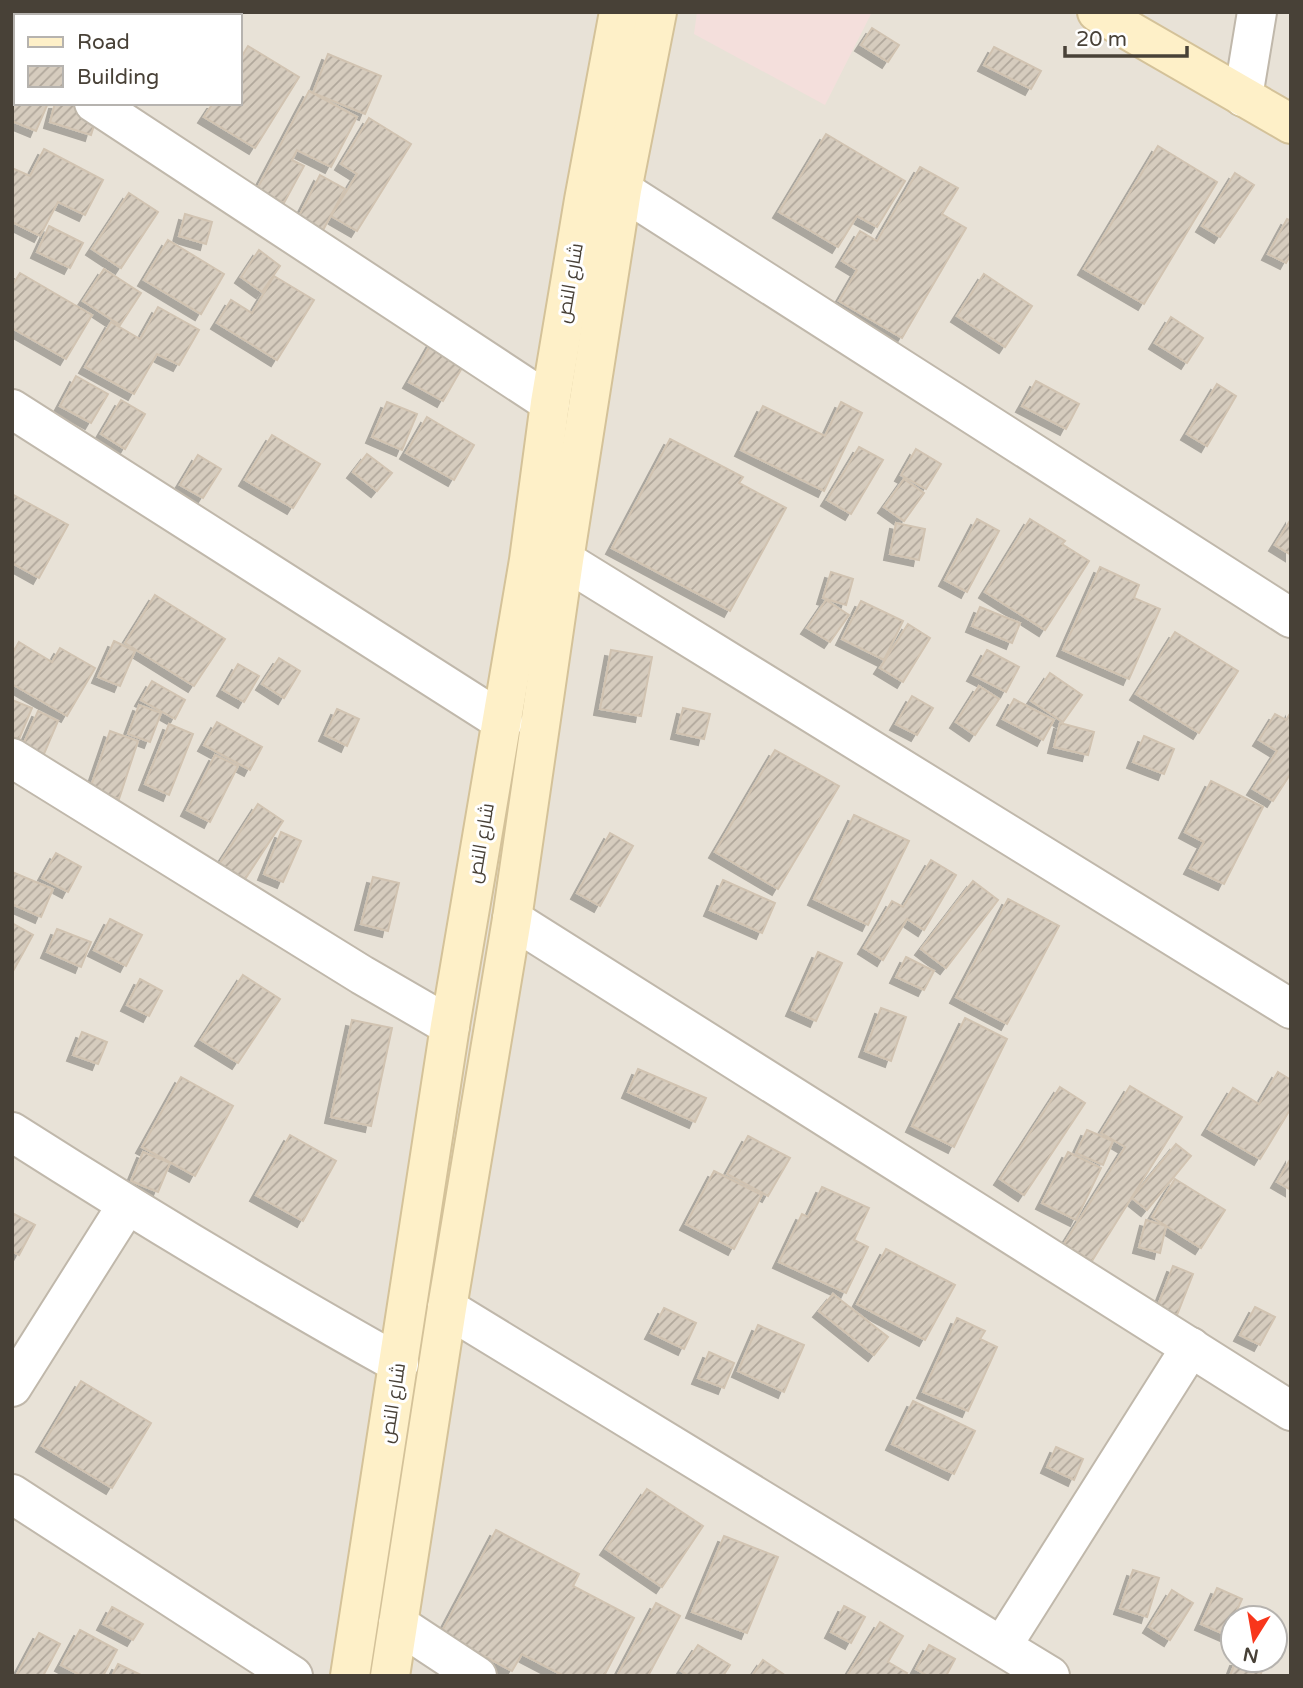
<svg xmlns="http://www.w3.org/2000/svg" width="1303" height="1688" font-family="'Varela Round',Cairo,sans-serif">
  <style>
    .residential { fill: #e8e2d7; fill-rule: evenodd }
    .medical { fill: #f4dfdc }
    .building { fill: url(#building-hatch); stroke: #d1c3b1; stroke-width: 2; filter: url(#shadow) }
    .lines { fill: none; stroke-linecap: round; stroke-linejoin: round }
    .street-casing { stroke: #c0b8ab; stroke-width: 42 }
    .secondary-casing { stroke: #d4c299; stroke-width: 42 }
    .street { stroke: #fff; stroke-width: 38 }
    .secondary { stroke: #fef0c8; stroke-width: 38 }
    .labels { text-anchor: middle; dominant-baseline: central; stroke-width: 6; stroke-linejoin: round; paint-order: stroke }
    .street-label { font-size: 19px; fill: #484137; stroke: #fff }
  </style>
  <defs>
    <pattern id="building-hatch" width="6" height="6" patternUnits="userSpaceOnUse" patternTransform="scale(1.75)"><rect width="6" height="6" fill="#d6ccbe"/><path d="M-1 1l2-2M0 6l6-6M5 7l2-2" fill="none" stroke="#b0a79b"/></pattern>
    <filter id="shadow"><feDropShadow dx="-6" dy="6" stdDeviation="0" flood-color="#0004"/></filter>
  </defs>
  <rect width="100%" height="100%" fill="#f4f0e9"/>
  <path class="residential" d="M 12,12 L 1291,12 L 1291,1676 L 12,1676 ZM 16,16 L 240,16 L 240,103 L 16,103 ZM 1233,1618 L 1275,1618 L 1275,1660 L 1233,1660 Z"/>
  <polygon class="medical" points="697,12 872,12 825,105 694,34"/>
  <g class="building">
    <polygon points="872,28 899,45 888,62 861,45"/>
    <polygon points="248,46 299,77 255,148 204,117 213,103 240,103 240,59"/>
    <polygon points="994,47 1041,71 1031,89 984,65"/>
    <polygon points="328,54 381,76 365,114 313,93"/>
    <polygon points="12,82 16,84 16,103 48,103 36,131 12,121"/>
    <polygon points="309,91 357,117 331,167 297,150 292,160 304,166 284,203 257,189"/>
    <polygon points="55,103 73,103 98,112 91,135 50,122"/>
    <polygon points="369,118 411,144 357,231 331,216 357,174 341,164"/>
    <polygon points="826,134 905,181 877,227 857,216 838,247 779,212"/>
    <polygon points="1158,146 1217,182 1144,304 1084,269"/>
    <polygon points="44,149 103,180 85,215 58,202 40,236 12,222 12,168 30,176"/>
    <polygon points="920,167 958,188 942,214 966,228 902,338 839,301 857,270 842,261 860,231 877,241"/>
    <polygon points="1235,173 1254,185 1220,237 1202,226"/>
    <polygon points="320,175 345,189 322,232 298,218"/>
    <polygon points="129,193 158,212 121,268 92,249"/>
    <polygon points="185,214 212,222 206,244 179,236"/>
    <polygon points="1287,219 1291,221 1291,254 1286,263 1268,254"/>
    <polygon points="49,226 83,243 70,268 37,252"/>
    <polygon points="168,240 224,274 201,314 144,280"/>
    <polygon points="259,250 280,266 262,292 241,277"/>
    <polygon points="104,269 141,293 120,325 83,301"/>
    <polygon points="20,273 92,315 66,359 12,328 12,286"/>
    <polygon points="984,274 1032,306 1005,347 957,316"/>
    <polygon points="274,276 314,300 277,360 217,323 231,300 252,313"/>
    <polygon points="158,307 199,330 179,365 157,354 134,394 85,367 111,322 140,339"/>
    <polygon points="1171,317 1203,338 1187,363 1155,343"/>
    <polygon points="436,335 470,354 443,401 409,382"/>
    <polygon points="76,376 108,394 91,423 60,406"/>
    <polygon points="1036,381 1079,404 1066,429 1022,406"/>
    <polygon points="1217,384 1236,396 1207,446 1187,434"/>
    <polygon points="121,400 145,414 125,449 101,434"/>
    <polygon points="387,402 417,414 402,450 372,437"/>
    <polygon points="841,402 862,413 824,491 741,450 763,406 825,436"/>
    <polygon points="427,417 474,445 454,480 406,453"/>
    <polygon points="272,435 320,464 293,508 245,480"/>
    <polygon points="670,439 743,477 739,483 786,508 730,611 612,548"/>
    <polygon points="859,447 883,460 851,514 827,500"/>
    <polygon points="916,449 941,464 926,489 901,475"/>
    <polygon points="367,454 392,473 377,491 353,472"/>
    <polygon points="198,455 221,469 203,498 180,485"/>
    <polygon points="904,479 924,493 904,521 884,507"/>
    <polygon points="12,494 68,525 39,578 12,563"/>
    <polygon points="977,519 999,531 967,592 945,580"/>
    <polygon points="1030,519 1065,541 1062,544 1089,561 1045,630 985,592"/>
    <polygon points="1291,519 1291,555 1275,545"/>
    <polygon points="896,523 925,529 919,560 890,554"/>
    <polygon points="1100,567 1139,585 1134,598 1160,609 1129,679 1063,650"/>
    <polygon points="831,572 853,579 846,605 823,598"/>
    <polygon points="155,595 225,639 194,686 125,643"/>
    <polygon points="826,600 849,615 830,642 807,628"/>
    <polygon points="861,601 903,621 884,660 842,639"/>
    <polygon points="980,607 1020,623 1012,643 972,626"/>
    <polygon points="908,624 930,638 903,682 880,668"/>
    <polygon points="1175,632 1238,671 1199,733 1136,694"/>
    <polygon points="114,641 135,651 120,686 98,677"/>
    <polygon points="19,642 52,662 60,648 95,668 67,716 12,684 12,654"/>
    <polygon points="611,650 652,657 641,716 600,709"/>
    <polygon points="987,650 1019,667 1006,692 973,675"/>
    <polygon points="279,658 300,671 284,698 262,684"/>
    <polygon points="238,664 259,676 244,702 223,690"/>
    <polygon points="1050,673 1082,695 1063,722 1031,701"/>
    <polygon points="152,681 185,700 175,719 141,700"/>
    <polygon points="979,686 999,699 975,735 956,722"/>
    <polygon points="912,696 933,708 917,735 896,724"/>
    <polygon points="1014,699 1054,720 1043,740 1003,719"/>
    <polygon points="12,700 32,708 19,739 12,737"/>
    <polygon points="139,705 161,713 150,742 128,734"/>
    <polygon points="683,708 710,714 704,739 677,733"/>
    <polygon points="337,709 359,719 347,746 325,735"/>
    <polygon points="38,711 58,721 44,754 23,745"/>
    <polygon points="1291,712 1291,773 1273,801 1253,789 1277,751 1259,740 1275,714 1286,720"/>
    <polygon points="217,722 262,747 250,770 204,745"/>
    <polygon points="1060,723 1094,732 1088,755 1054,747"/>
    <polygon points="169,724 193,734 169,795 145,784"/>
    <polygon points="110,731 138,741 119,799 90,789"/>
    <polygon points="1144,736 1174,749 1164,774 1133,762"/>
    <polygon points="775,750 839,786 778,889 715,852"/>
    <polygon points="215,755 238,766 210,822 187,810"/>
    <polygon points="1211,781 1263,807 1224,884 1190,868 1204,842 1185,832"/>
    <polygon points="258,804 283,821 230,902 205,886"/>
    <polygon points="854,815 909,841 868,925 814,899"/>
    <polygon points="281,832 301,841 283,882 264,874"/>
    <polygon points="610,833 633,846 600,906 577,893"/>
    <polygon points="56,853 81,867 68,892 42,878"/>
    <polygon points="931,860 956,875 924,930 907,919 883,960 864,948 892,901 903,907"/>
    <polygon points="12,872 53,889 41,917 12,904"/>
    <polygon points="373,877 399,883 388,931 361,924"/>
    <polygon points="723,880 775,903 762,933 710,910"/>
    <polygon points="973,881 998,900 946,968 921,949"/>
    <polygon points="1008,899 1059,926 1007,1024 956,997"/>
    <polygon points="110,919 142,935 126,966 94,950"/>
    <polygon points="12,923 33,935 12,973"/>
    <polygon points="57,929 91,942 81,967 47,952"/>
    <polygon points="818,952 842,963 816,1021 792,1010"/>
    <polygon points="906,957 934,971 924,990 896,977"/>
    <polygon points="243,975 280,999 238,1063 201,1040"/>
    <polygon points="140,979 162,991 149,1016 127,1005"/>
    <polygon points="881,1008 906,1017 891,1061 865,1051"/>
    <polygon points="965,1018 1007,1039 954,1147 912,1126"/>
    <polygon points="352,1020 392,1028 371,1126 331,1117"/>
    <polygon points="82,1032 107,1042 98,1064 73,1055"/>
    <polygon points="638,1069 706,1098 695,1122 628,1092"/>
    <polygon points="1278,1072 1291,1080 1291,1108 1260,1159 1208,1129 1233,1088 1259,1104"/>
    <polygon points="181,1077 233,1106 195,1176 142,1147"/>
    <polygon points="1130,1086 1182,1117 1092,1261 1064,1244 1125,1147 1101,1133"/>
    <polygon points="1060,1087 1085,1103 1024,1195 1000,1179"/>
    <polygon points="1087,1130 1113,1141 1103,1165 1076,1153"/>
    <polygon points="290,1135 336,1161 303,1221 256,1195"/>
    <polygon points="748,1136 790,1158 768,1196 727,1174"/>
    <polygon points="1176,1144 1191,1156 1147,1210 1132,1198"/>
    <polygon points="143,1152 170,1163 158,1192 131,1181"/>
    <polygon points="1068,1152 1101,1168 1076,1220 1042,1203"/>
    <polygon points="1291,1158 1291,1190 1277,1182"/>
    <polygon points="714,1171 762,1195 734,1249 686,1224"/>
    <polygon points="1175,1179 1225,1210 1201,1248 1152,1217"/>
    <polygon points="822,1187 869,1208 854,1240 868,1247 846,1293 779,1262 802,1214 808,1217"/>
    <polygon points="12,1213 35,1225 19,1255 12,1251"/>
    <polygon points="1146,1220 1166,1226 1160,1253 1139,1247"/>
    <polygon points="886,1249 955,1285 925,1340 857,1304"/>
    <polygon points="1173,1266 1193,1274 1177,1315 1157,1308"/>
    <polygon points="833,1294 888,1337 874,1355 819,1311"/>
    <polygon points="1255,1307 1275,1317 1260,1345 1240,1335"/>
    <polygon points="664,1308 696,1323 684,1349 651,1333"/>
    <polygon points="957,1318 985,1331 980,1339 997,1347 968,1411 923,1392"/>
    <polygon points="758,1325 804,1345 784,1392 738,1371"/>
    <polygon points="709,1352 734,1363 724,1388 698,1378"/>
    <polygon points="81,1381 151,1423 112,1488 42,1446"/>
    <polygon points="913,1401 975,1431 954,1474 892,1444"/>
    <polygon points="1056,1447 1083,1459 1074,1480 1047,1467"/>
    <polygon points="647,1489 703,1526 662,1587 606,1549"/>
    <polygon points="496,1530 579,1574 573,1586 634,1618 604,1676 564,1676 522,1654 512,1671 441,1633"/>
    <polygon points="724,1536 778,1557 747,1633 692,1612"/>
    <polygon points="1133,1570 1159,1578 1147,1617 1120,1608"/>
    <polygon points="1217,1588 1242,1599 1226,1635 1201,1624"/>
    <polygon points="1172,1590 1193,1603 1170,1640 1149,1627"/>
    <polygon points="656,1603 680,1616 648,1676 617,1676"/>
    <polygon points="844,1606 865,1617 851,1643 831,1632"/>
    <polygon points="112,1607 143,1624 133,1640 103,1624"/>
    <polygon points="880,1622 903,1636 888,1662 907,1673 905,1676 847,1676"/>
    <polygon points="80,1630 117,1650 103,1676 82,1676 61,1665"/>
    <polygon points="39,1633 60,1644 43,1676 16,1676"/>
    <polygon points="698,1645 730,1665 723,1676 689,1676 681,1671"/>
    <polygon points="929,1645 955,1659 946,1676 928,1676 916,1669"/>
    <polygon points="763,1660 786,1676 752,1676"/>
    <polygon points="1236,1660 1266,1660 1260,1676 1230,1676"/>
    <polygon points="118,1664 143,1676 112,1676"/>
  </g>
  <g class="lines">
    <g class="street-casing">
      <g id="street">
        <polyline points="12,43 16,37"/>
        <polyline points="1243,97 1257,12"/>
        <polyline points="94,103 550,403"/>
        <polyline points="622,190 1291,618"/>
        <polyline points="12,409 503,722"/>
        <polyline points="564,560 1291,1009"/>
        <polyline points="12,758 362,975 450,1026"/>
        <polyline points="512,919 1291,1411"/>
        <path d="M 12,1132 C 139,1213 268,1291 399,1364"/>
        <polyline points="447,1308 1050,1676"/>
        <polyline points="12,1387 127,1205"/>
        <polyline points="12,1494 293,1676"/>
        <polyline points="398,1624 477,1676"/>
        <polyline points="1002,1646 1191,1347"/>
      </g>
    </g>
    <g class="secondary-casing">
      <g id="secondary">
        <polyline points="1097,12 1291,124"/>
        <polyline points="350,1676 450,1026 529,560 550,403 584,200 619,12"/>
        <polyline points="390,1676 447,1308 512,919 564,560 622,190 657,12"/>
      </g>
    </g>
    <use href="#street" class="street"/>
    <use href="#secondary" class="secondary"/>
  </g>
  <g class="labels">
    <g class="street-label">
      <text transform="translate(570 283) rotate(-80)">شارع النص</text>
      <text transform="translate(481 843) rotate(-80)">شارع النص</text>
      <text transform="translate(393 1403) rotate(-81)">شارع النص</text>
    </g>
  </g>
  <rect width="1303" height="1688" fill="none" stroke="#484137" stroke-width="28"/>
  <rect x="14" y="14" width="228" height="91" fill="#ffffff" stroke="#b6b3af" stroke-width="2"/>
  <rect x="28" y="37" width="35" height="10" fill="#fef0c8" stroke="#b6b3af" stroke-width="2"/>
  <text x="77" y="49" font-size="21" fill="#484137">Road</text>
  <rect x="28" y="66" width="35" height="21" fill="url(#building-hatch)" stroke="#b6b3af" stroke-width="2"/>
  <text x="77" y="84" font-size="21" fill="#484137">Building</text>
  <g transform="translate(1254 1639) rotate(191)"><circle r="33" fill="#ffffff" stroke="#b6b3af" stroke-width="2"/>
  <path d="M0-5L12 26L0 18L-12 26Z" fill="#f8361b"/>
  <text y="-10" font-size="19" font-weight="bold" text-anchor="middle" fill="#484137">N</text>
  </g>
  <path d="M1065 46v10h122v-10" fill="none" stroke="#484137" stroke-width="3.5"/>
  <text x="1076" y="46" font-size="21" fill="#484137" stroke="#ffffff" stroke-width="5" paint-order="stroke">20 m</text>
</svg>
